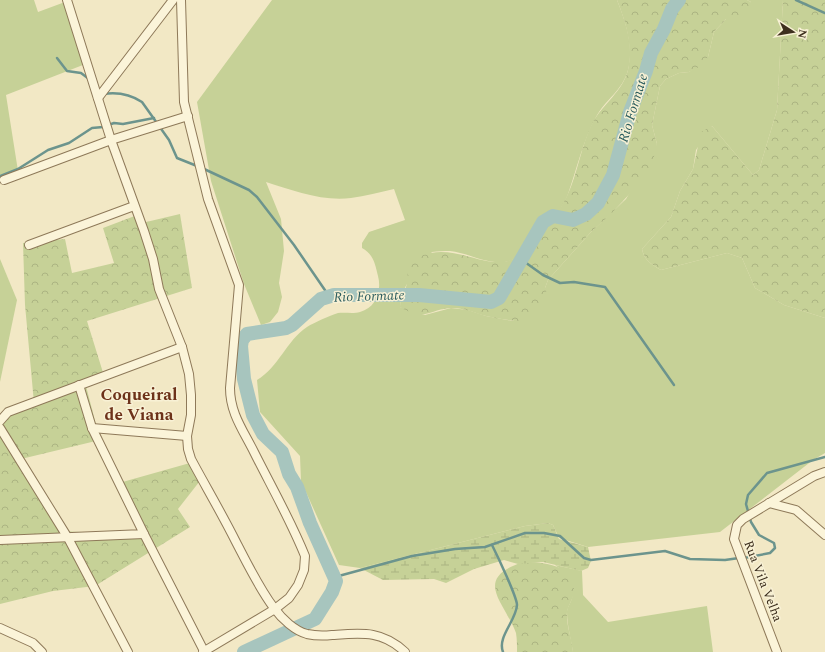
<svg xmlns="http://www.w3.org/2000/svg" width="825" height="652" font-family="Spectral,serif">
  <style>
    .grass { fill: #c6d197 }
    .forest { fill: url(#forest-crowns) }
    .wetland { fill: url(#wetland-marsh) }
    .lines { fill: none; stroke-linecap: round; stroke-linejoin: round }
    .stream { stroke: #6c948d; stroke-width: 2.5 }
    .river { stroke: #a7c5be; stroke-width: 14 }
    .minor-casing { stroke: #8e7959; stroke-width: 10 }
    .minor { stroke: #fbf4d9; stroke-width: 8 }
    .labels { text-anchor: middle; dominant-baseline: central; stroke-width: 3; stroke-linejoin: round; paint-order: stroke }
    .street-label { font-size: 13px; fill: #3d2f1e; stroke: #f8f1d5 }
    .water-label { font-size: 14px; font-style: italic; fill: #2c5d5e; stroke: #f8f1d5 }
    .district-label { font-size: 17px; font-weight: bold; fill: #6d321a; stroke: #f8f1d5 }
  </style>
  <defs>
    <pattern id="forest-crowns" width="20" height="18" patternUnits="userSpaceOnUse"><rect width="20" height="18" fill="#c6d197"/><path d="M2 6a3 3 0 1 1 6 0M12 15a3 3 0 1 1 6 0" fill="none" stroke="#abb482"/></pattern>
    <pattern id="wetland-marsh" width="20" height="14" patternUnits="userSpaceOnUse"><rect width="20" height="14" fill="#c6d197"/><path d="M1 5h8M5 5V1M11 12h8M15 12V8" fill="none" stroke="#abb482"/></pattern>
  </defs>
  <rect width="100%" height="100%" fill="#f2e8c5"/>
  <g class="grass">
    <polygon points="0,0 34,0 38,12 65,2 88,63 6,95 18,171 0,175"/>
    <path d="M 272,0 L 617,0 C 626,23 634,46 628,70 C 623,90 605,100 596,117 C 583,141 577,168 568,194 C 561,213 531,253 512,260 C 492,268 470,253 450,251 C 444,251 438,251 432,252 C 419,268 400,286 400,307 L 425,315 L 451,308 L 468,310 L 486,316 L 513,321 L 545,288 L 548,280 L 591,232 L 626,199 L 657,144 L 652,125 L 660,86 L 666,79 L 679,73 L 689,72 L 708,57 L 714,32 L 726,19 L 751,2 L 747,0 L 783,0 L 777,110 L 759,170 L 753,175 L 712,126 L 696,150 L 693,169 L 680,191 L 671,217 L 642,249 C 644,260 652,265 661,270 L 727,253 L 742,258 L 755,288 L 784,305 L 825,318 L 825,453 L 813,460 L 720,532 L 588,547 L 559,538 L 553,525 L 548,523 L 525,526 L 360,568 L 339,565 L 301,481 L 300,456 L 260,412 L 257,380 C 279,367 286,341 307,327 C 315,322 329,316 338,313 C 345,312 353,314 360,312 C 376,308 382,291 378,276 C 375,264 374,255 362,248 L 362,243 L 369,232 L 405,220 L 394,189 C 380,192 365,196 351,198 C 324,202 291,190 266,182 L 281,219 L 284,251 L 279,283 L 282,297 L 278,312 L 270,322 L 261,325 L 244,284 L 211,181 L 197,102 Z"/>
    <polygon points="0,259 17,300 0,382"/>
    <path d="M 555,565 L 582,571 L 583,595 L 608,622 L 707,606 L 713,652 L 573,652 C 571,639 567,625 567,612 C 567,607 571,603 572,598 C 577,582 567,574 555,565 Z"/>
  </g>
  <g class="forest">
    <path d="M 617,0 L 747,0 L 751,2 L 744,19 L 726,19 L 714,32 L 708,57 L 703,65 L 689,72 L 679,73 L 666,79 L 660,86 L 652,125 L 657,144 L 652,165 L 646,176 L 611,214 L 591,232 L 548,280 L 545,288 L 548,297 L 537,310 L 520,321 C 512,321 494,318 486,316 C 475,313 463,307 450,308 C 428,310 425,322 400,307 C 400,295 406,292 407,282 C 408,276 407,269 410,264 C 411,262 414,259 416,258 C 453,239 484,272 513,259 C 524,255 533,245 540,236 C 550,224 560,210 567,196 C 578,173 581,145 593,122 C 603,104 623,91 628,70 C 633,45 626,23 617,0 Z"/>
    <path d="M 783,0 L 825,0 L 825,318 L 784,305 L 755,288 L 742,258 L 727,253 L 661,270 C 652,265 644,260 642,249 L 671,217 L 680,191 L 693,169 L 701,132 L 712,126 L 753,175 L 759,170 L 777,110 Z"/>
    <polygon points="140,214 142,223 180,214 192,288 87,321 105,379 86,386 100,440 21,459 61,531 143,535 119,483 197,461 203,477 178,509 190,527 95,586 53,591 0,604 0,416 34,403 25,305 23,243 65,239 72,273 114,263 103,228"/>
    <path d="M 523,562 C 542,562 575,564 574,591 C 574,598 568,605 567,612 C 566,625 572,639 573,652 L 517,652 C 517,646 517,639 516,633 C 504,601 472,579 523,562 Z"/>
  </g>
  <polygon class="wetland" points="548,523 553,525 559,539 588,547 591,561 588,568 581,571 543,562 518,564 504,560 474,569 446,583 434,579 383,580 360,568 525,526"/>
  <g class="lines">
    <g class="stream">
      <polyline points="796,0 825,13"/>
      <polyline points="57,58 67,71 81,73 89,79"/>
      <path d="M 103,94 C 116,92 130,94 142,102 L 169,140 L 177,158 L 197,166"/>
      <polyline points="202,168 249,190 257,197 294,245 329,296"/>
      <polyline points="0,176 18,169 48,150 69,143 92,128 103,127 114,123 123,124 154,118"/>
      <polyline points="522,260 543,275 560,283 574,282 605,287 674,385"/>
      <path d="M 492,545 C 497,555 517,597 517,605 C 516,621 497,637 503,652"/>
      <polyline points="744,558 770,553 775,548 774,543 759,535 751,522 746,504 748,495 767,473 825,457"/>
      <polyline points="335,577 412,556 455,549 485,547 525,533 544,533 560,536 584,558 591,560 665,551 690,559 725,560 739,558"/>
    </g>
    <polyline class="river" points="244,652 315,619 332,592 336,581 310,523 297,487 289,474 282,452 263,434 253,415 244,379 241,346 242,340 247,334 286,328 292,325 321,299 334,295 419,295 491,302 499,298 543,222 553,216 573,220 586,214 598,203 613,175 630,112 646,71 651,53 664,29 672,9 679,0"/>
    <g class="minor-casing">
      <g id="minor">
        <path d="M 67,0 L 111,140 L 144,231 L 153,259 L 159,289 L 182,347 L 189,374 L 191,395 L 191,415 L 187,436 L 188,449 L 191,459 C 206,487 222,514 236,542 C 248,565 259,588 274,608 C 282,619 295,631 307,634 C 316,636 323,636 332,635 C 361,633 382,630 405,652"/>
        <path d="M 181,0 L 184,102 L 208,199 L 239,285 L 230,388 C 230,413 243,430 254,452 C 271,486 291,521 305,556 L 304,570 L 298,585 L 289,598 L 275,609 L 203,652"/>
        <polyline points="98,98 173,0"/>
        <polyline points="4,180 111,140 188,116"/>
        <polyline points="29,245 134,206"/>
        <polyline points="0,421 8,412 182,347"/>
        <polyline points="0,428 68,538 128,652"/>
        <polyline points="92,428 187,436"/>
        <polyline points="769,503 796,510 825,535"/>
        <polyline points="144,534 204,651"/>
        <polyline points="0,540 144,534 92,428 79,385"/>
        <polyline points="0,628 33,643 42,652"/>
        <polyline points="777,652 734,539 737,525 743,519 814,476 825,472"/>
      </g>
    </g>
    <use href="#minor" class="minor"/>
  </g>
  <g class="labels">
    <g class="street-label">
      <text transform="translate(763 581) rotate(69)">Rua Vila Velha</text>
    </g>
    <g class="water-label">
      <text transform="translate(633 108) rotate(-73)">Rio Formate</text>
      <text transform="translate(369 296) rotate(-2)">Rio Formate</text>
    </g>
    <g class="district-label">
      <text x="139" y="395">Coqueiral<tspan x="139" dy="20">de Viana</tspan></text>
    </g>
  </g>
  <g transform="translate(793 32) rotate(102)" stroke="#f8f1d5" stroke-width="3" paint-order="stroke">
  <path d="M0-3L7 15L0 10L-7 15Z" fill="#3d2f1e"/>
  <text y="-6" font-size="11" font-weight="bold" text-anchor="middle" fill="#3d2f1e">N</text>
  </g>
</svg>
